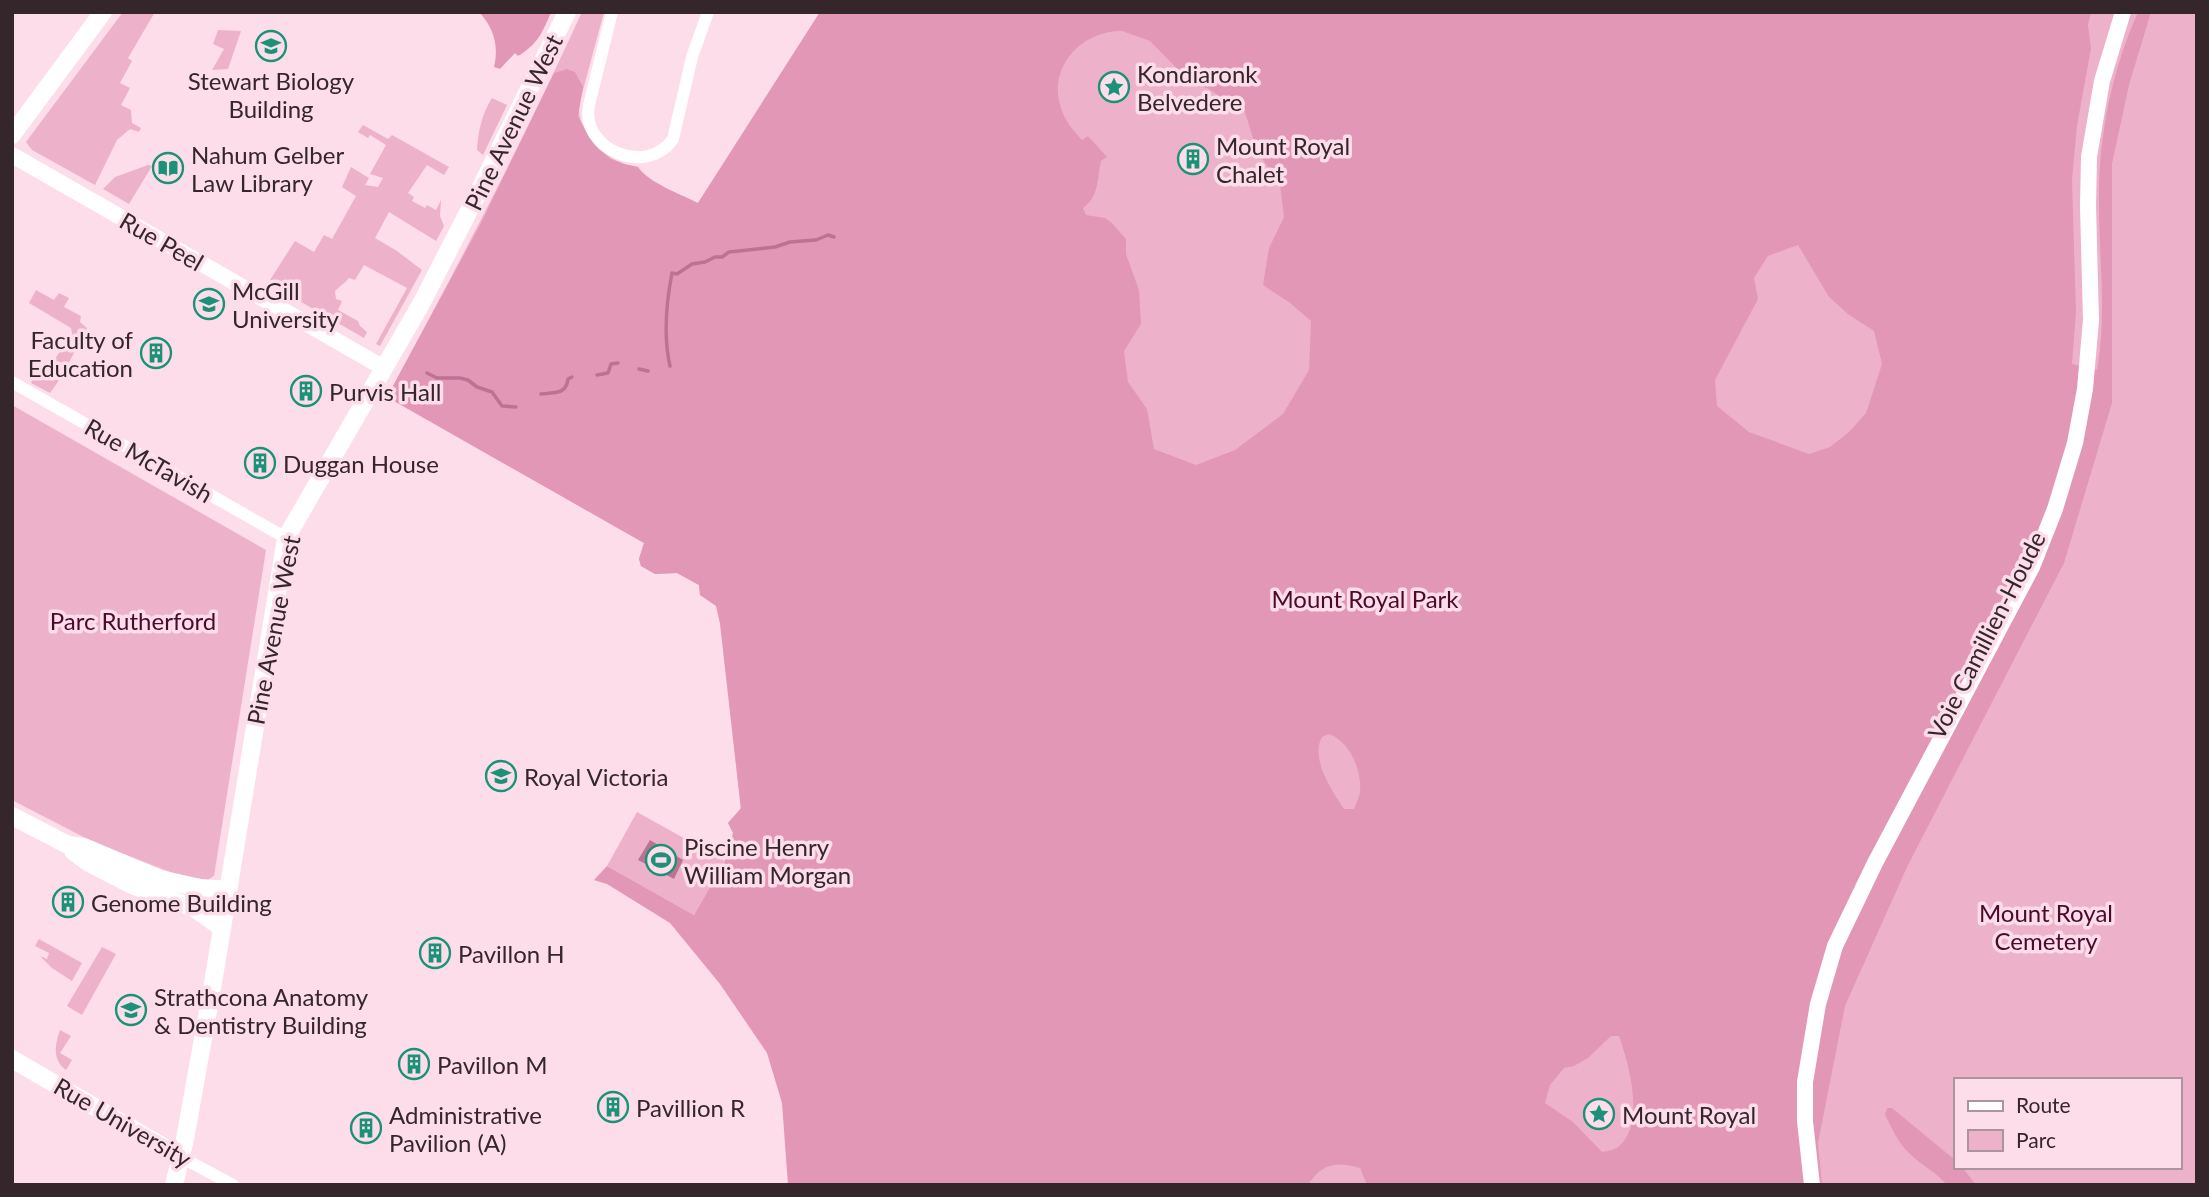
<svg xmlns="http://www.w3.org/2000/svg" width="2209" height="1197" font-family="Lato,sans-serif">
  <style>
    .green { fill: #edb2ca; fill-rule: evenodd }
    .forest { fill: #e397b7; fill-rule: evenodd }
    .water { fill: #bc7392 }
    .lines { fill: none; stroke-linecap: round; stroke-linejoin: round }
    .stream { stroke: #bc7392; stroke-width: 3.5 }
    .minor { stroke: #fff; stroke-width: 12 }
    .tertiary { stroke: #fff; stroke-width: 16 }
    .secondary { stroke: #fff; stroke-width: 18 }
    .labels { text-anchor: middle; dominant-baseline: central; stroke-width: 7; stroke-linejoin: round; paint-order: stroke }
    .poi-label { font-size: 24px; fill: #34262b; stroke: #fcdde9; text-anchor: start }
    .street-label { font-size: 24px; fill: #34262b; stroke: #fcdde9 }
    .park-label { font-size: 24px; fill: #4c092e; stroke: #fcdde9 }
  </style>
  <rect width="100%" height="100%" fill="#fcdde9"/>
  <g class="green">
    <polygon points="123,12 155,12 128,58 132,61 120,83 130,88 121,105 131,110 132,123 141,128 139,132 130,129 117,140 95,185 32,150 26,142"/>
    <path d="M 582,12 L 604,12 L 579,105 C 578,139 607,162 638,167 C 647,182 682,195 698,203 L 820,12 L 2197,12 L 2197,1185 L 857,1185 L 744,838 L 720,623 L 716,605 L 700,595 L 699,585 L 677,573 L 655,574 L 641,566 L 639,559 L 644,543 L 387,397 C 456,270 522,143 582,12 ZM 1955,1080 L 2179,1080 L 2179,1167 L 1955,1167 Z"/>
    <polygon points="218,30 241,31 228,69 212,70 224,49 213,44"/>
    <path d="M 492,98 L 507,105 L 483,155 L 477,150 C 478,131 482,114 492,98 Z"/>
    <path d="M 363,125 L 388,139 L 392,135 L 449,167 L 444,175 L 427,165 L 408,193 L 414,197 L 412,201 L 425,208 L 427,205 L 436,210 L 441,200 L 440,216 L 444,226 L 436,241 L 389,212 L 375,238 L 397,251 L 422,270 L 380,346 L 376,344 L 407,288 L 364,265 L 355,280 L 349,278 C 345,283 340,286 335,291 L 336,299 L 342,301 L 338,310 L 358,321 L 360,326 L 367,332 L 364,338 L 268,283 L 295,241 L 314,252 L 324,235 L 332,239 L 356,196 L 342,187 L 351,167 L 369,178 L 365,185 L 378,187 L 383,178 L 370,174 L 386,145 L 370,135 L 368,138 L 358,132 Z"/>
    <polygon points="148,165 152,166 129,204 103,189 115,177"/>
    <polygon points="36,290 54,300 59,293 69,298 64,307 81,316 80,322 87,328 62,376 50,393 31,383 33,379 26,375 31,367 49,368 72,333 71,328 29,303"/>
    <polygon points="12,405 266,550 214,876 208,880 178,875 95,843 12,800"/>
    <polygon points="637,812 725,861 694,915 607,866"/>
    <polygon points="39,939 82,963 72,981 52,968 40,956 47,959 49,953 35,946"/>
    <polygon points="102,947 116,954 82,1015 67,1006"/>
    <path d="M 60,1030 L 71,1036 L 60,1053 L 72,1060 L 66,1070 C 52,1060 55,1044 60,1030 Z"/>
  </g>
  <g class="forest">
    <path d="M 479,12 L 551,12 C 543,32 537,45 518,56 L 515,53 L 500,69 L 494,67 C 499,46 494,28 479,12 Z"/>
    <path d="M 820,12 L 2091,12 L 2088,25 L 2091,48 L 2077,126 L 2072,180 L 2076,312 L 2072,364 L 2097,370 C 2107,315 2099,260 2099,205 C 2098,139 2111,73 2138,12 L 2151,12 L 2129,85 L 2112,164 L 2112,403 L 2064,563 L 1907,867 L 1845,1006 L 1818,1143 L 1822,1185 L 1367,1185 L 1360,1168 C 1337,1161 1322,1163 1308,1185 L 788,1185 L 782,1103 L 767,1053 L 720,984 L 670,923 L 607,884 L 594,880 L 607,866 L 694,915 L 725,861 L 733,833 L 728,823 L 741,808 L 720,623 L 716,606 L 700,595 L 699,585 L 677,573 L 655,574 L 641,566 L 639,559 L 644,543 L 387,397 L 480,225 L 554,73 L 567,69 L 575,72 L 583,87 L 578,116 L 588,135 L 598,148 L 611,159 L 624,164 L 638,167 C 647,182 682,195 698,203 ZM 1122,31 L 1150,41 L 1191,83 L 1207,88 L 1245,112 L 1257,151 L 1280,185 L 1284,217 L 1269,248 L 1263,285 L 1290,303 L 1311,321 L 1309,370 L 1283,414 L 1235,450 L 1196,465 L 1154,449 L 1147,409 L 1128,382 L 1124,351 L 1141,324 L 1139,290 L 1126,254 L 1126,239 L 1112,223 L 1105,218 L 1086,215 L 1083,208 C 1099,197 1097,179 1101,161 L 1107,157 L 1088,136 L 1082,140 C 1075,132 1067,124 1063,113 C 1044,71 1080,30 1122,31 ZM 1798,245 L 1829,297 L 1848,314 L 1874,331 L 1882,364 L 1866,413 L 1849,432 L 1830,447 L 1809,454 L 1749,432 L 1717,406 L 1715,380 L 1758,299 L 1754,278 L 1768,256 ZM 1329,734 C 1350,742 1362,770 1360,792 C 1359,798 1356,804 1354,809 L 1344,809 C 1332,791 1310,758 1322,737 ZM 1611,1036 L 1619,1036 C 1629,1064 1646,1125 1618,1147 C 1614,1150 1607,1151 1602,1152 L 1573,1122 L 1545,1103 L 1550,1085 L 1564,1068 L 1574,1066 L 1588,1058 Z"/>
    <path d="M 1887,1108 L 1892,1108 L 1955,1160 L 1955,1167 L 1962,1167 L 1976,1185 L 1947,1185 C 1936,1172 1921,1165 1909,1153 C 1898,1143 1892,1128 1885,1115 Z"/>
  </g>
  <polygon class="water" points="650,840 683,860 674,879 638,860"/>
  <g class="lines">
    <g class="stream">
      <path d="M 670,366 C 663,335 666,304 672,273 L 677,274 L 692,264 L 705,262 L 715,257 L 722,257 L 729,252 L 775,247 L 790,242 L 816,240 L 828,235 L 834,237"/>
      <polyline points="639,369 648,371"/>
      <polyline points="427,373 437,378 460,378 468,380 477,387 492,392 502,406 516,407"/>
      <polyline points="597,375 608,373 611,364 618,363"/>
      <path d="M 541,394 C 555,392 566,395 568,379 L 572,377"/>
    </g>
    <g class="minor">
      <path d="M 612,12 L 589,105 C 580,150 647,177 673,139 L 692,57 L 708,12"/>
      <polyline points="12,382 286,538"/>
      <polyline points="181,1157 233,1185"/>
    </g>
    <g class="tertiary">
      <polyline points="12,155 384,368"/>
      <polyline points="1812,1185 1805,1121 1805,1082 1818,1004 1835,946 1875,863 2032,567 2055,509 2075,443 2085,389 2091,320 2088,206 2089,157 2102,81 2123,12"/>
    </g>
    <g class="secondary">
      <polyline points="12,135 103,12"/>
      <polyline points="12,816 68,845 84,847 160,879 200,888 228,890"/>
      <polyline points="73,851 89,863 132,885 194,908 222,928"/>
      <polyline points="12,1059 181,1157"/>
      <polyline points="174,1185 185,1139 213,983 286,538 421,304 475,199 567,12"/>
    </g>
  </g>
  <defs>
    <g id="university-ring" transform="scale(1.575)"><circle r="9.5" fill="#fcdde9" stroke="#1a9277" stroke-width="1.5"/><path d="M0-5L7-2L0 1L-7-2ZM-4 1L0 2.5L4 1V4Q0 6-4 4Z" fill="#1a9277"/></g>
    <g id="sight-ring" transform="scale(1.575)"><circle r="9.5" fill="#fcdde9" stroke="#1a9277" stroke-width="1.5"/><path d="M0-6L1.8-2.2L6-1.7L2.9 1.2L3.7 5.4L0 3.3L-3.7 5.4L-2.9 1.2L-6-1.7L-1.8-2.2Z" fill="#1a9277"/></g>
    <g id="building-ring" transform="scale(1.575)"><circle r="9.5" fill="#fcdde9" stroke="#1a9277" stroke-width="1.5"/><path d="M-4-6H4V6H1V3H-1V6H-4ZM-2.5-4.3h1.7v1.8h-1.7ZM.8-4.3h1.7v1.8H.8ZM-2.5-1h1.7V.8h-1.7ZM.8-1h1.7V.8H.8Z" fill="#1a9277"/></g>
    <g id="library-ring" transform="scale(1.575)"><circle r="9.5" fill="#fcdde9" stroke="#1a9277" stroke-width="1.5"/><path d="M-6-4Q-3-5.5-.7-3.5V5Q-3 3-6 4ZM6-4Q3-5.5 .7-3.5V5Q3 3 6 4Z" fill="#1a9277"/></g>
    <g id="stadium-ring" transform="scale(1.575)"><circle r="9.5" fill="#fcdde9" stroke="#1a9277" stroke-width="1.5"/><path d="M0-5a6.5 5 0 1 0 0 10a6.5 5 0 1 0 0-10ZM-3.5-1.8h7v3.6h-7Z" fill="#1a9277"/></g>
  </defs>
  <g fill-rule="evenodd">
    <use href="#university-ring" x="271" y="46"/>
    <use href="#sight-ring" x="1114" y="87"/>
    <use href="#building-ring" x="1193" y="159"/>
    <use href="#library-ring" x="168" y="168"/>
    <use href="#university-ring" x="209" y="304"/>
    <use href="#building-ring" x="156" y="353"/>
    <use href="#building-ring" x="306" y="391"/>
    <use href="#building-ring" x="260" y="463"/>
    <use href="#university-ring" x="501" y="776"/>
    <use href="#stadium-ring" x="661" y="860"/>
    <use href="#building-ring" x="68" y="902"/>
    <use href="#building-ring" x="435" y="953"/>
    <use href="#university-ring" x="131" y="1010"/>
    <use href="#building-ring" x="414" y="1064"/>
    <use href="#building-ring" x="613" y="1107"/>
    <use href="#sight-ring" x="1599" y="1114"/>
    <use href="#building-ring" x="366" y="1128"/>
  </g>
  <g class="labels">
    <g class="poi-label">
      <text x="1137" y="73">Kondiaronk<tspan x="1137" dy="28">Belvedere</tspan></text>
      <text x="271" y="80" text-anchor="middle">Stewart Biology<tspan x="271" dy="28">Building</tspan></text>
      <text x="1216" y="145">Mount Royal<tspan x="1216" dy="28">Chalet</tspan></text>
      <text x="191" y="154">Nahum Gelber<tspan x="191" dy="28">Law Library</tspan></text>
      <text x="232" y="290">McGill<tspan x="232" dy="28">University</tspan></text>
      <text x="133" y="339" text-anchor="end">Faculty of<tspan x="133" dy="28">Education</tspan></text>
      <text x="329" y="391">Purvis Hall</text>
      <text x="283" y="463">Duggan House</text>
      <text x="524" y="776">Royal Victoria</text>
      <text x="684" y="846">Piscine Henry<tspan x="684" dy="28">William Morgan</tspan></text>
      <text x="91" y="902">Genome Building</text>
      <text x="458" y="953">Pavillon H</text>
      <text x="154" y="996">Strathcona Anatomy<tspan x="154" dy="28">&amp; Dentistry Building</tspan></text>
      <text x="437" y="1064">Pavillon M</text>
      <text x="636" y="1107">Pavillion R</text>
      <text x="389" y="1114">Administrative<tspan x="389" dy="28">Pavilion (A)</tspan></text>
      <text x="1622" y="1114">Mount Royal</text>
    </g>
    <g class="street-label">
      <text transform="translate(513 122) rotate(-64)">Pine Avenue West</text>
      <text transform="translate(162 241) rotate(30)">Rue Peel</text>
      <text transform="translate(149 460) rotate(30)">Rue McTavish</text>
      <text transform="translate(273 630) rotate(-79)">Pine Avenue West</text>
      <text transform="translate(1986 635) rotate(-63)">Voie Camillien-Houde</text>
      <text transform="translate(123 1122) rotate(30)">Rue University</text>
    </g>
    <g class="park-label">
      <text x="1365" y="598">Mount Royal Park</text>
      <text x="133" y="620">Parc Rutherford</text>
      <text x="2046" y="912">Mount Royal<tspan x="2046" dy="28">Cemetery</tspan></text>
    </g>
  </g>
  <rect width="2209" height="1197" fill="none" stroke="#34262b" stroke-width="28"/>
  <rect x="1954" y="1078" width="228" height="91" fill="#fcdde9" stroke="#ac949d" stroke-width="2"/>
  <rect x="1968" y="1101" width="35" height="10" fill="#ffffff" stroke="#ac949d" stroke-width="2"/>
  <text x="2016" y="1113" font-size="21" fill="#34262b">Route</text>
  <rect x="1968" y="1130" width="35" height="21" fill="#edb2ca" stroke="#ac949d" stroke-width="2"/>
  <text x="2016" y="1148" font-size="21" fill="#34262b">Parc</text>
</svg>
